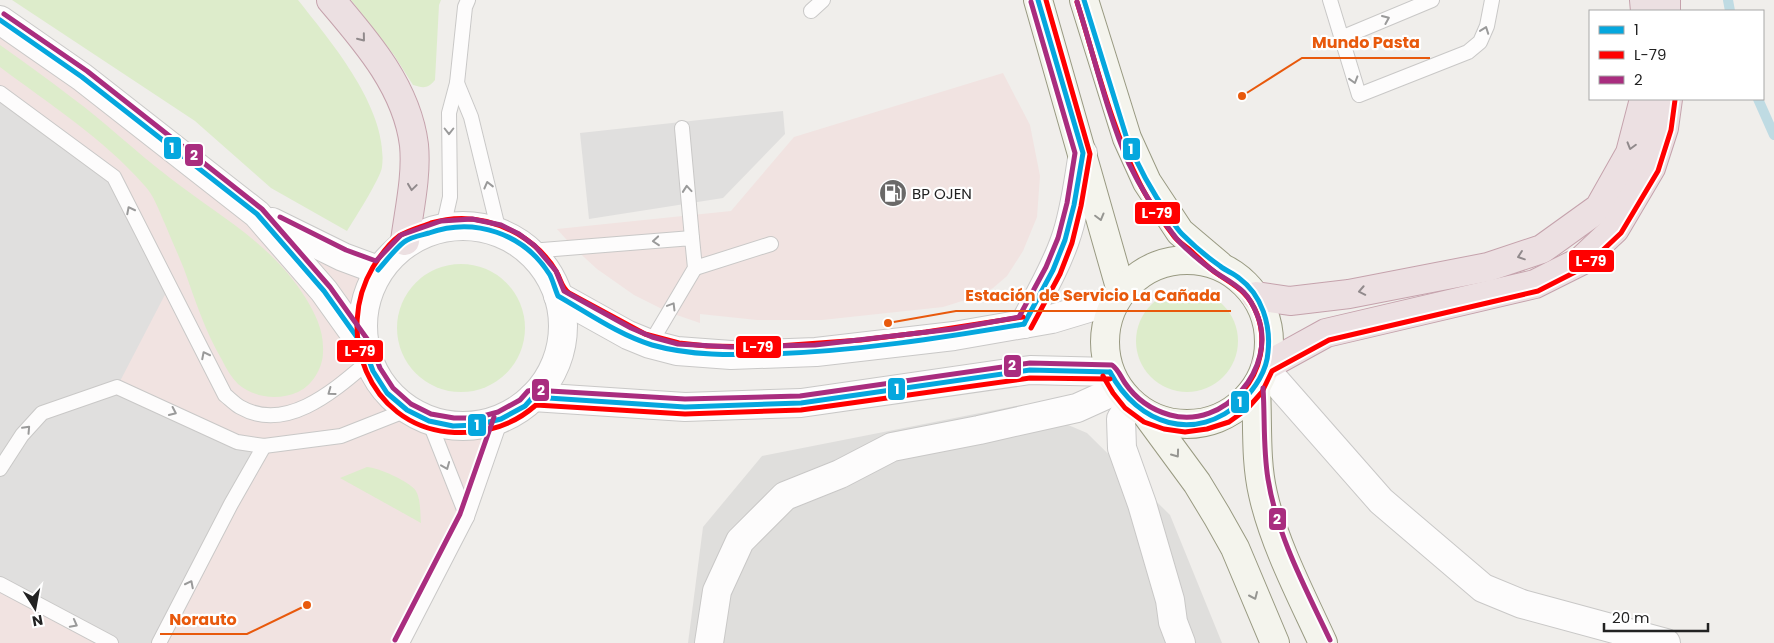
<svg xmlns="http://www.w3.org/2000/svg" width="1774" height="643" font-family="Poppins,sans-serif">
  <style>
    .residential { fill: #dfdedc }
    .commercial { fill: #f1e3e1 }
    .grass { fill: #ddeccb }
    .parking { fill: #e0dfde }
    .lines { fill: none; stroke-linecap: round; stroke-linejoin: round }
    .stream { stroke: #bfdbe3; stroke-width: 10 }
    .service-casing { stroke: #c9c8c7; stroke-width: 16 }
    .minor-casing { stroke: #c9c8c7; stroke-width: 30 }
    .secondary-casing { stroke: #999a82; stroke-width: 30 }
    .motorway-casing { stroke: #c5a2ac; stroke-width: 30 }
    .service { stroke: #fdfcfc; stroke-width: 14 }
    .minor { stroke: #fdfcfc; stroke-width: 28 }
    .secondary { stroke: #f4f4ed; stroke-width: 28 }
    .motorway { stroke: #ece0e2; stroke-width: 28 }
    .bus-1-casing { stroke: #fff; stroke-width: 9 }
    .bus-2-casing { stroke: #fff; stroke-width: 9 }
    .bus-3-casing { stroke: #fff; stroke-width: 9 }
    .bus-1 { stroke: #05a7de; stroke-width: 5 }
    .bus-2 { stroke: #f00; stroke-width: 5 }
    .bus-3 { stroke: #a92d7f; stroke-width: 5 }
    .oneway { stroke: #9a9a9a }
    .oneway2 { stroke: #918a8c }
    .oneway3 { stroke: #969692 }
    .labels { text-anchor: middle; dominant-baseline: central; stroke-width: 4.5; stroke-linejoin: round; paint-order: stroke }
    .poi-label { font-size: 15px; fill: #222; stroke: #fff; text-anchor: start }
    .leader { fill: none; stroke: #e8590c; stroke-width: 2 }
    .callout-dot { fill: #e8590c; stroke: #fff; stroke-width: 2 }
    .callout-label { font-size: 16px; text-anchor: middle; font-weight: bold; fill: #e8590c; stroke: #fff; stroke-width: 4.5; stroke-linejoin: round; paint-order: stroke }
    .line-badge { stroke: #fff; stroke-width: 2 }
    .badge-label { font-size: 14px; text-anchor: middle; font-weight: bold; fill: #fff }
  </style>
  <rect width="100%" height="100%" fill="#f0eeeb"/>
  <polygon class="residential" points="1021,405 1087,433 1170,515 1222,643 688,643 703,527 762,456"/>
  <g class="commercial">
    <polygon points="0,20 257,214 378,270 365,302 362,325 364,347 373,371 387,393 407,410 429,421 453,426 477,425 501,419 467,517 402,643 0,643"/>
    <polygon points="1003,73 1030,125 1040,176 1037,217 1023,251 1007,276 993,288 978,296 943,307 822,320 757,320 700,314 700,323 668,312 634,295 597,269 573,247 557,229 731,211 794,137"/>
  </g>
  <g class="grass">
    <path d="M 12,0 L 298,0 C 332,43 389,110 382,167 C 381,177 354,220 347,231 L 271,188 L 195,121 Z"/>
    <path d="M 351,0 L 441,0 L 439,5 L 435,80 C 428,89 423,88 413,85 L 394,55 Z"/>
    <path d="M 0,45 C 24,62 48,79 71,97 C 105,122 136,152 170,178 C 219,216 271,243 305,297 C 316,315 324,331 323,352 C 323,367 313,385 298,392 C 278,401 255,398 238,384 C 231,377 226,368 222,360 C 205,331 195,300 184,269 C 178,254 171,239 165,224 C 159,211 154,195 144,185 C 103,138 49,104 0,67 Z"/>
    <circle cx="461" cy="328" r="64"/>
    <circle cx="1187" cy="341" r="51"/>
    <path d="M 367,467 C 377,467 411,482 416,491 C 421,500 420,513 421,523 L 340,478 Z"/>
  </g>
  <g class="parking">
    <polygon points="0,95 114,177 170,285 117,387 264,446 160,643 113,643 0,583"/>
    <polygon points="783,111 785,134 723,198 589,219 580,133"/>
  </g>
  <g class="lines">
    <g class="stream">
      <polyline points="1728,0 1730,11"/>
      <polyline points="1758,99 1774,135"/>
    </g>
    <g class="service-casing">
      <g id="service">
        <polyline points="1330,0 1359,95 1468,52 1480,42 1487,26 1492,0"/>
        <polyline points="811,11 823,0"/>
        <polyline points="1341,38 1432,0"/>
        <polyline points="457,83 471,117 499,232"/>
        <path d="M 0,93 L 114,177 L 225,395 C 230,399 235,404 240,407 C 287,434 336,389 369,361"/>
        <polyline points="682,128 692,238"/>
        <polyline points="443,228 450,197 449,113 457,83 465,7 468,0"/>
        <polyline points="530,251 692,238 695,268 650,344"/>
        <polyline points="695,268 771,244"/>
        <polyline points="429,421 467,517"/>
        <polyline points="0,469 22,435 42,413 117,387 237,442 264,446 341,436 407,410"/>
        <polyline points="0,584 111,643"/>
        <polyline points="159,643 231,504 264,446"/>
        <polyline points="402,643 467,517 501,419"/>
      </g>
    </g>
    <g class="minor-casing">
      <g id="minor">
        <polyline points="0,20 82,77 257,214 324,291 364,347"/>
        <polyline points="272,222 343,257 378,270"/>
        <circle cx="463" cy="326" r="100"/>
        <polyline points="558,296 628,335 650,344 677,351 731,355 816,352 954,336 1052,319 1115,300"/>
        <path d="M 1024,324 C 1039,296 1055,269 1065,240 C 1075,212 1078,182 1083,153"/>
        <polyline points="1265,369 1381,501 1483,588 1522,604 1666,643"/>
        <polyline points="533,397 685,407 801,403 1030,370 1110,372"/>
        <polyline points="1131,403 1121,419 1122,448 1142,504 1170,600 1173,622 1181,643"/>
        <polyline points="709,643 717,591 740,541 785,496 840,474 892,447 979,430 1077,408 1119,389"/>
      </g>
    </g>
    <g class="secondary-casing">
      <g id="secondary">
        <polyline points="1038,0 1121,291"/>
        <polyline points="1084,0 1127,138 1147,182 1180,232 1219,265"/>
        <circle cx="1187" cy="342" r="82"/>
        <path d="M 1256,388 C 1258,423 1255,460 1263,494 C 1274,544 1302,597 1323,643"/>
        <polyline points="1147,415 1197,483 1217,516 1235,548 1275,643"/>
      </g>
    </g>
    <g class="motorway-casing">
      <g id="motorway">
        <path d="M 331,0 C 367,42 407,88 414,145 C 417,176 409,210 405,241"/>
        <polyline points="1644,0 1645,11"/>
        <polyline points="1666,0 1666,11"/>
        <polyline points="1256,296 1290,301 1349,294 1488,267 1542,249 1599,208 1630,153 1644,99"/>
        <polyline points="1266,366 1326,333 1535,284 1581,261 1615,229 1651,168 1664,128 1668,99"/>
      </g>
    </g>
    <use href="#service" class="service"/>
    <use href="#minor" class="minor"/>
    <use href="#secondary" class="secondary"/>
    <use href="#motorway" class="motorway"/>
    <g class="bus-1-casing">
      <g id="bus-1">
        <path d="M 1084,0 L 1127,139 C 1138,167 1152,192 1169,216 C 1173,222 1177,229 1182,234 C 1193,245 1207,257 1220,266 C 1226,271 1233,273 1239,278 C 1262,295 1271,325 1268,352 C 1267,370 1255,389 1242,401 C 1195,444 1138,425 1110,372"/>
        <polyline points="0,20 82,77 257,214 324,291 364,347 373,371 387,393 407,410 429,421 453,426 477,425 501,419 525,406 533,397 685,407 801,403 1030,370 1110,372"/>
        <path d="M 378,270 C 386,261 395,249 404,242 C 410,237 422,235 429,233 C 474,217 524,233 550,275 C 553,281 555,289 558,296 C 588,313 619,335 652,345 C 691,356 732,355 772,354 C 857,351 941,338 1024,324"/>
        <polyline points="1024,324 1053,270 1065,240 1074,205 1083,153 1038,0"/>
      </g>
    </g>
    <g class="bus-2-casing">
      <g id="bus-2">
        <path d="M 1077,2 C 1096,63 1111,127 1140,184 C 1149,202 1161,219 1173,235 C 1177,241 1184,245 1190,250 C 1199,258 1208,268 1219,275 C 1237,287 1248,292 1257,314 C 1267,340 1261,371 1242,392"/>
        <path d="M 1023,317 L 926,332 L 861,340 L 764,347 L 707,346 L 679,343 L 645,334 L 569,293 C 561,287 561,279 556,271 C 547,256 533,243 518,234 C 491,219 461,214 431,223 C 421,227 409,230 399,236 C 388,244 380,256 373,267 C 334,333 369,424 448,432 C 481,435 511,427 536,405 L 685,414 L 801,410 L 1030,378 L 1110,379"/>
        <polyline points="1031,328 1060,274 1072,243 1081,206 1090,154 1046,0"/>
        <polyline points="1103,376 1113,393 1125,408 1144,422 1164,429 1185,432 1207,429 1229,422 1247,409 1262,392 1272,371 1329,340 1538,291 1585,267 1621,233 1658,171 1671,130 1675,100"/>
      </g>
    </g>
    <g class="bus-3-casing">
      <g id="bus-3">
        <path d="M 4,14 L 87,71 L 262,209 L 330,287 L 370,343 L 380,368 L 393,388 L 411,404 L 431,414 L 454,418 L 476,418 L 498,412 L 520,400 L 528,391 L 533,390 L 685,399 L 800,396 L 1030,363 L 1112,365 C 1118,369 1121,377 1125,383 C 1136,399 1152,410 1170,415 C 1224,430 1277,368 1258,317 C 1249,292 1239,287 1218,274 C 1206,266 1181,246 1173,234 C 1156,212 1141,189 1129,164 C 1107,114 1094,55 1077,2"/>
        <polyline points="280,217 346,250 376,261 401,235 441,221 472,219 501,225 519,234 535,246 556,271 564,291 631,328 652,337 678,344 731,347 815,345 953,329 1019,317 1046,267 1058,238 1067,203 1075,153 1031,2"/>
        <path d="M 1263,388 C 1265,418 1263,449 1268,479 C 1277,536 1306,589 1330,640"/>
        <polyline points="395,640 460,514 494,417"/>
      </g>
    </g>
    <use href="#bus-1" class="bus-1"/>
    <use href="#bus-2" class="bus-2"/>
    <use href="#bus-3" class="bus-3"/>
  </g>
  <defs><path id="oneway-chevron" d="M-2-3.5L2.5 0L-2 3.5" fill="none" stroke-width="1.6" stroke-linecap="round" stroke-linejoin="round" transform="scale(1.25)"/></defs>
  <g class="oneway">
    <use href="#oneway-chevron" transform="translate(1386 19) rotate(-23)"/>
    <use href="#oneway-chevron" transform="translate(1485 30) rotate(-70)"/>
    <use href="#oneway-chevron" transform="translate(1354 80) rotate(73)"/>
    <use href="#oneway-chevron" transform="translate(449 131) rotate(90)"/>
    <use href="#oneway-chevron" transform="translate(488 185) rotate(-104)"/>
    <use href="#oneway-chevron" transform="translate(687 189) rotate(-95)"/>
    <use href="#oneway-chevron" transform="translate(130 210) rotate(-117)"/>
    <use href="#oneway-chevron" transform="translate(656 241) rotate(175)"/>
    <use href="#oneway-chevron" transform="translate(672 306) rotate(-59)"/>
    <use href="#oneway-chevron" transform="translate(205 355) rotate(-117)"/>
    <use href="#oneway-chevron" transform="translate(331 392) rotate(144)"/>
    <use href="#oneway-chevron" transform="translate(173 412) rotate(25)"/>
    <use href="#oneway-chevron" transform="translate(27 429) rotate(-47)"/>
    <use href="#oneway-chevron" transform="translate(446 466) rotate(68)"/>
    <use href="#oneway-chevron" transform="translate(190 584) rotate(-63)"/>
    <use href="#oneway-chevron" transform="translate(74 624) rotate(28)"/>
  </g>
  <g class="oneway2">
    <use href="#oneway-chevron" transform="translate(362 38) rotate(51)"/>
    <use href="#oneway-chevron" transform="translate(1631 146) rotate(106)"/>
    <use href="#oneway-chevron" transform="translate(412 187) rotate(98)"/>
    <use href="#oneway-chevron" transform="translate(1521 256) rotate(161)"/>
    <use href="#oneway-chevron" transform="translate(1362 291) rotate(169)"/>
  </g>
  <g class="oneway3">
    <use href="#oneway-chevron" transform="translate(1100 217) rotate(75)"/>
    <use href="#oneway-chevron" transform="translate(1176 454) rotate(54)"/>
    <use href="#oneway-chevron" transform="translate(1254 596) rotate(66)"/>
  </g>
  <defs>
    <g id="fuel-disc" transform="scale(1.4375)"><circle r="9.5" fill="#6a6968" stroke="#fff"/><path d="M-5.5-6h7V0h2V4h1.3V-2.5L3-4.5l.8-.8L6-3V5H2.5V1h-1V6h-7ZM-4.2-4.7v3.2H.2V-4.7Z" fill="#fff"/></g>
  </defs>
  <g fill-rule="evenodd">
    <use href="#fuel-disc" x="893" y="193"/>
  </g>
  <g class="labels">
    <g class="poi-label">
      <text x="912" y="193">BP OJEN</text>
    </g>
  </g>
  <path class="leader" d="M1242 96L1302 58H1430M888 323L956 311H1231M307 605L247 634H160"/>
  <g class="callout-dot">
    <circle cx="1242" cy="96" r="5"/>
    <circle cx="888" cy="323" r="5"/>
    <circle cx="307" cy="605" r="5"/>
  </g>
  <g class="callout-label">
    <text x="1366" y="48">Mundo Pasta</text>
    <text x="1093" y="301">Estación de Servicio La Cañada</text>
    <text x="203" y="625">Norauto</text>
  </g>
  <g class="line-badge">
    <rect x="163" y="136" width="19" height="24" rx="5" fill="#05a7de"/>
    <rect x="1122" y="137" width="19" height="24" rx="5" fill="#05a7de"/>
    <rect x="184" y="143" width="20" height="24" rx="5" fill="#a92d7f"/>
    <rect x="1134" y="201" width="47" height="24" rx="5" fill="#f00"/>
    <rect x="1568" y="249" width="47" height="24" rx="5" fill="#f00"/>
    <rect x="735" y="335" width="47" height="24" rx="5" fill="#f00"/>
    <rect x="336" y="339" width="48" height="24" rx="5" fill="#f00"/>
    <rect x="1003" y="354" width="19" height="24" rx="5" fill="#a92d7f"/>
    <rect x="887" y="377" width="19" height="24" rx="5" fill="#05a7de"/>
    <rect x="531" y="378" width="19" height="24" rx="5" fill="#a92d7f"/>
    <rect x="1230" y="390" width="20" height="24" rx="5" fill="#05a7de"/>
    <rect x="467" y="413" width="20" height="24" rx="5" fill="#05a7de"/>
    <rect x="1268" y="507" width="19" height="24" rx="5" fill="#a92d7f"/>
  </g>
  <g class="badge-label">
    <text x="172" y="153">1</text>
    <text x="1131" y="154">1</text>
    <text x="194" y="160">2</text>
    <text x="1157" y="218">L-79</text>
    <text x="1591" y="266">L-79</text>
    <text x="758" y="352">L-79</text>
    <text x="360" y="356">L-79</text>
    <text x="1012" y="370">2</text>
    <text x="897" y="394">1</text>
    <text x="541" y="395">2</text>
    <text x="1240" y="407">1</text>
    <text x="477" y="430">1</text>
    <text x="1277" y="524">2</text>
  </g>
  <rect x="1589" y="10" width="175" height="90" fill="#ffffff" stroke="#a7a7a7"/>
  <rect x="1599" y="26" width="25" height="8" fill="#05a7de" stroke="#a7a7a7"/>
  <text x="1634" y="35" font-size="15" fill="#222222">1</text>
  <rect x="1599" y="51" width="25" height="8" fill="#ff0000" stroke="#a7a7a7"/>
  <text x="1634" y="60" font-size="15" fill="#222222">L-79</text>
  <rect x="1599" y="76" width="25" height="8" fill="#a92d7f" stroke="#a7a7a7"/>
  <text x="1634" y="85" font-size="15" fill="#222222">2</text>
  <g transform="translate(35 608) rotate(169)" stroke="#ffffff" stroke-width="4" paint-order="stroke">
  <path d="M0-4L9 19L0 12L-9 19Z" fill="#222222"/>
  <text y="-8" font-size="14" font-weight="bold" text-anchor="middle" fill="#222222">N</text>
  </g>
  <path d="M1604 623v8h104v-8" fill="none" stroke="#222222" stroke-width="2.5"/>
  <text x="1612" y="623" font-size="15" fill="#222222" stroke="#ffffff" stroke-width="4" paint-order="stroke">20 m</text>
</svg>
